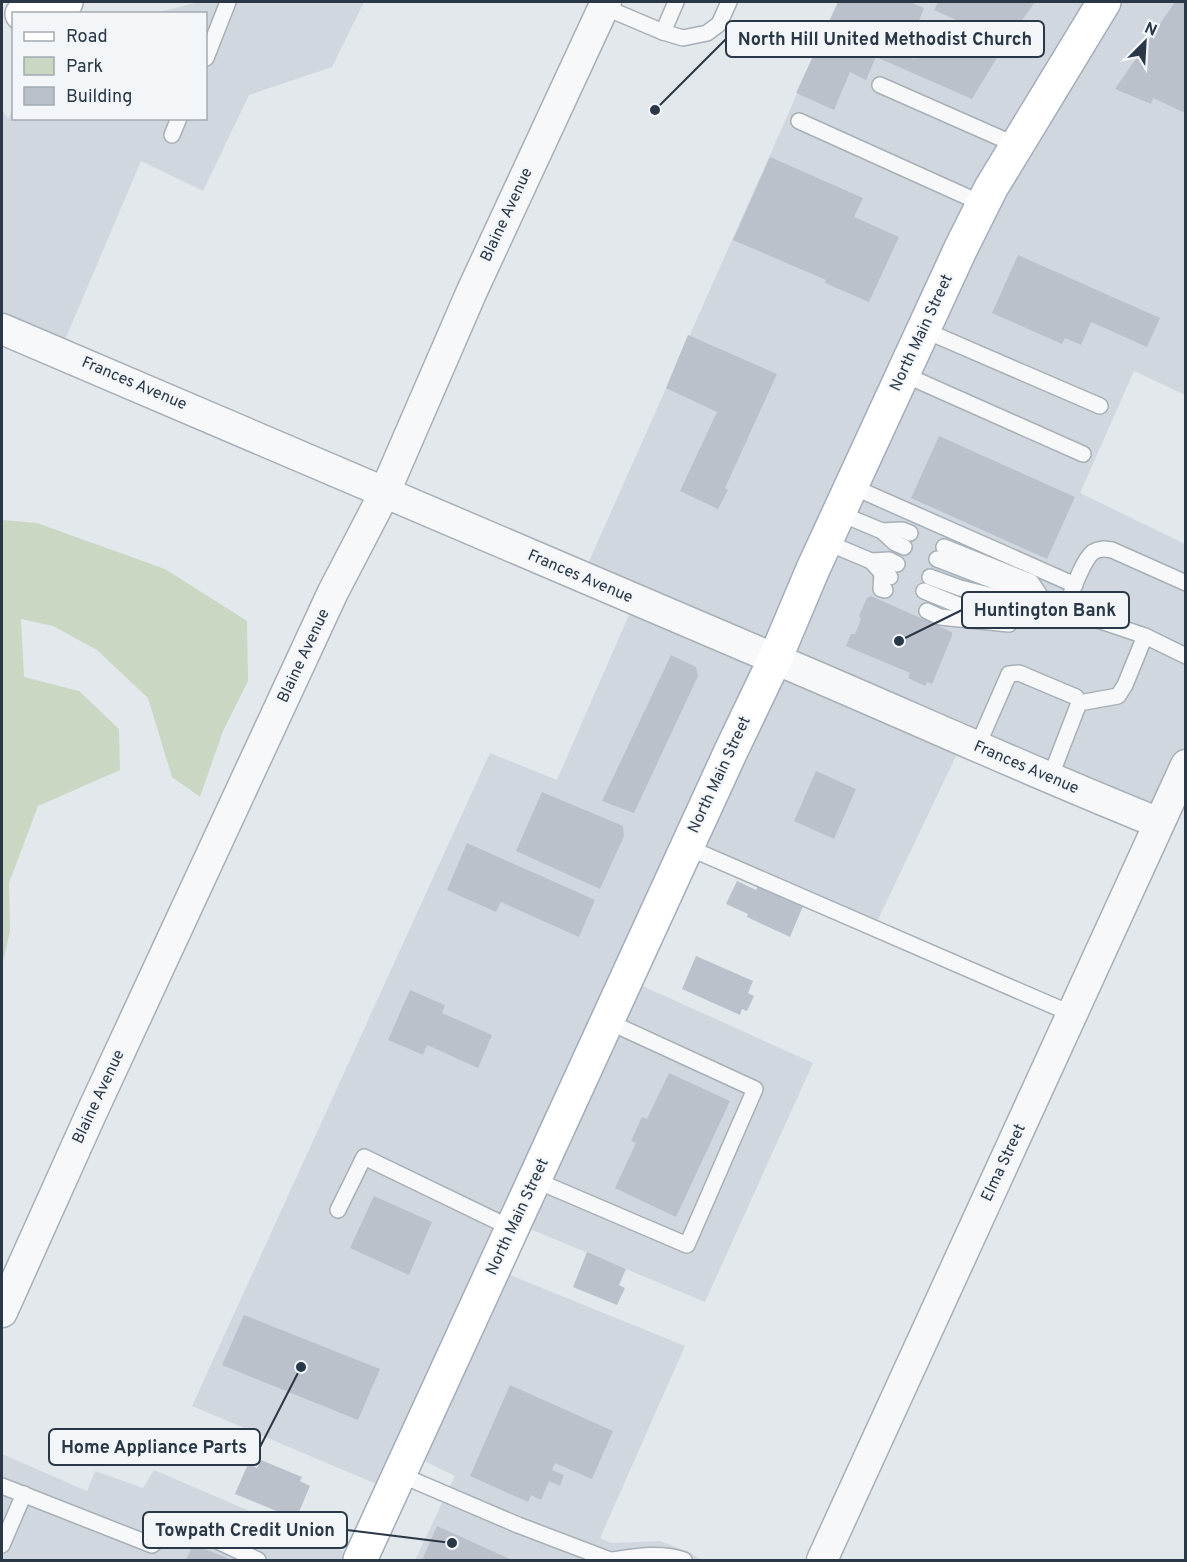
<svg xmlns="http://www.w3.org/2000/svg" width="1187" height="1562" font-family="Overpass,sans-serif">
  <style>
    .built { fill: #d1d7df }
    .green { fill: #cad7c3 }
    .building { fill: #bac1cb }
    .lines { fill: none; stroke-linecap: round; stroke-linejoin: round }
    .lane-casing { stroke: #a7afb7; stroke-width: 18 }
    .street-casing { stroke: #a7afb7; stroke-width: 33 }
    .secondary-casing { stroke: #a7afb7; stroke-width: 36 }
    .primary-casing { stroke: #a1adb9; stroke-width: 36 }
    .lane { stroke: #f6f8fa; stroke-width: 15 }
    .street { stroke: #f6f8fa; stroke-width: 30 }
    .secondary { stroke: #fff; stroke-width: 33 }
    .primary { stroke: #fff; stroke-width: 33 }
    .labels { text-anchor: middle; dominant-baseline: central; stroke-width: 4.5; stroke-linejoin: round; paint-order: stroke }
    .street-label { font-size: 16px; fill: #293746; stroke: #f3f6f9 }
    .leader { fill: none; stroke: #293746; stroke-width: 2 }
    .callout-dot { fill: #293746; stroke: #f3f6f9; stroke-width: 2 }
    .callout { fill: #f3f6f9; stroke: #293746; stroke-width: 2 }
    .callout-label { font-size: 18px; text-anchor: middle; font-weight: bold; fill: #293746 }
  </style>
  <rect width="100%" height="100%" fill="#e3e8ec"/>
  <g class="built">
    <polygon points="199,2 364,2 332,67 249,95 203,191 141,161 59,354 2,329 2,110 8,119 13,109 14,118 206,118 206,14 155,13"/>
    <polygon points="838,2 1185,2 1185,395 1134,371 1080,493 1185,544 1185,765 1159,823 963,741 874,928 687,847 627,979 813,1063 705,1302 516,1223 495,1269 685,1346 600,1538 612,1543 660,1541 689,1552 701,1560 415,1560 455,1476 410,1454 393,1491 192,1406 490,753 557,780 635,601 582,577"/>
    <polygon points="2,1454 87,1491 95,1471 143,1488 154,1470 361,1559 2,1560"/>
  </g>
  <polygon class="green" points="2,520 37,523 165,569 247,621 248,681 223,731 200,797 172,777 148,698 97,650 53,626 21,619 24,677 79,691 119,729 120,770 38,806 9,883 10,931 2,966"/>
  <g class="building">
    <polygon points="838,2 910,2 924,8 905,55 914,59 932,20 1001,51 972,99 876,57 866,80 850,72 834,110 796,93"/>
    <polygon points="938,2 1035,2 1006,43 934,10"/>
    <polygon points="1175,2 1185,2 1185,113 1153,98 1151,104 1115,89"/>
    <polygon points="770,157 863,198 854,217 899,237 869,302 825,283 826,280 733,240"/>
    <polygon points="1018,255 1160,318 1147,347 1091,322 1081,345 1065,338 1062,344 992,313"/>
    <polygon points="688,335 777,374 725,488 728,490 718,509 680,491 717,412 666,388"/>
    <polygon points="939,436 1075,497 1047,559 911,498"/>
    <polygon points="871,596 952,632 952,636 932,684 927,682 925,686 908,678 910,673 846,646 851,634 855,634 861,619 859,616 867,598"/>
    <polygon points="671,655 696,667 698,676 634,813 602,801"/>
    <polygon points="816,771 856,789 834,839 794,821"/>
    <polygon points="542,792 623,826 624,836 600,889 516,851"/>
    <polygon points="467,843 595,900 579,937 501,902 496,912 447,890"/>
    <polygon points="737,881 756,890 758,886 803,906 790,937 747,917 748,914 726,904"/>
    <polygon points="696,956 753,981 748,993 754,996 747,1011 742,1009 740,1015 682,989"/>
    <polygon points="410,990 445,1005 442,1013 492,1035 478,1068 427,1045 423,1055 388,1040"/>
    <polygon points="669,1073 730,1101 676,1217 615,1188 636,1143 631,1141 642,1117 647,1119"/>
    <polygon points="374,1196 432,1222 409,1275 350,1248"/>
    <polygon points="587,1252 626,1269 619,1285 625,1288 617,1305 573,1287"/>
    <polygon points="244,1315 380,1369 358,1420 222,1365"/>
    <polygon points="510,1385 613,1431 592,1479 555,1463 552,1470 564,1475 560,1486 549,1481 541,1500 531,1495 528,1502 470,1476"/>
    <polygon points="261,1460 302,1477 300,1481 310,1486 296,1519 235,1494 248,1464 257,1468"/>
    <polygon points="437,1526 512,1560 422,1560"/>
    <polygon points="193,1544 232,1560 186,1560"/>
  </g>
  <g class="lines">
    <g class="lane-casing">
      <g id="lane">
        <polyline points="604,7 663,32 683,38 707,33 719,24 729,2"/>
        <polyline points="663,32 676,2"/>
        <polyline points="206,58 228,2"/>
        <polyline points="880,85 1016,145"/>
        <polyline points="799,121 983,204"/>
        <polyline points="172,135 179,118"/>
        <polyline points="924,330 1100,406"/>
        <polyline points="903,374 1083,454"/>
        <polyline points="851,486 1075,585"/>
        <polyline points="839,513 882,531 895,543 904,547"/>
        <polyline points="882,531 902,530 910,533"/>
        <polyline points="826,542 871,561 889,560 897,564"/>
        <polyline points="944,547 1031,582 1043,600 1065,609"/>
        <polyline points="937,559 1043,600"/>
        <polyline points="871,561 882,573 890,577"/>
        <polyline points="882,573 881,589 885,590"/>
        <polyline points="930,577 960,588 1029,605 1043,600"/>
        <polyline points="924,591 963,607 1017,614 1029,605"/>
        <polyline points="927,611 940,617 1009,624 1017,614"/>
        <polyline points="1145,636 1186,656"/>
        <path d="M 1079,703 L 1118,696 L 1125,685 L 1145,636 L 1065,609 C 1071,595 1082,561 1093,552 C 1100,548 1105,549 1112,550 L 1186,583"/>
        <polyline points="977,747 1009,674 1019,673 1076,697 1079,703 1050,778"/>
        <polyline points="687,847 1072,1014"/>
        <polyline points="535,1180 687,1245 755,1089 607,1021"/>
        <polyline points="338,1210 364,1157 513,1229"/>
        <polyline points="401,1475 518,1525 610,1560"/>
        <polyline points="2,1486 152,1545 158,1540 167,1523 181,1524 258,1560"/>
        <polyline points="2,1545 24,1494"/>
        <path d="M 613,1560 C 637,1556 661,1552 684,1560"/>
      </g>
    </g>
    <g class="street-casing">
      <g id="street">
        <path d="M 2,329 C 260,437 516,551 775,659 C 903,713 1029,771 1159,823"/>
        <polyline points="2,1312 91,1114 333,592 384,494 472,291 606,2"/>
        <polyline points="822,1560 1186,765"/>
      </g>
    </g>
    <g class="secondary-casing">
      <polyline id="secondary" points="22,14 66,2"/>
    </g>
    <g class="primary-casing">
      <polyline id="primary" points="360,1560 731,751 775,659 813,569 961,248 991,188 1104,2"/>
    </g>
    <use href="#lane" class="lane"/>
    <use href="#street" class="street"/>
    <use href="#secondary" class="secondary"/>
    <use href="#primary" class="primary"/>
  </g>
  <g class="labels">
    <g class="street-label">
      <text transform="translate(507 215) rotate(-65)">Blaine Avenue</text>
      <text transform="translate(922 333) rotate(-65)">North Main Street</text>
      <text transform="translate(134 384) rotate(23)">Frances Avenue</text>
      <text transform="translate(580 577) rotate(23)">Frances Avenue</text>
      <text transform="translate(304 656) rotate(-65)">Blaine Avenue</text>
      <text transform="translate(1026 768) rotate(23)">Frances Avenue</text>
      <text transform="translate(720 775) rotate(-65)">North Main Street</text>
      <text transform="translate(99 1097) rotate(-65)">Blaine Avenue</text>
      <text transform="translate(1004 1163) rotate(-65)">Elma Street</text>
      <text transform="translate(518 1217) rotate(-65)">North Main Street</text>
    </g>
  </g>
  <path class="leader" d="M655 110L726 39M899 641L962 610M301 1367L260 1447M452 1543L347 1530"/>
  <g class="callout-dot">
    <circle cx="655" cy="110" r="6"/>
    <circle cx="899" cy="641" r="6"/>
    <circle cx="301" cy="1367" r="6"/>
    <circle cx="452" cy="1543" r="6"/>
  </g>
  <g class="callout">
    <rect x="726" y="21" width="318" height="36" rx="6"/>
    <rect x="962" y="592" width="167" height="36" rx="6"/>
    <rect x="49" y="1429" width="211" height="36" rx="6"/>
    <rect x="143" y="1512" width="204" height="36" rx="6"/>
  </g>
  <g class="callout-label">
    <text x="885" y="45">North Hill United Methodist Church</text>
    <text x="1045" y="616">Huntington Bank</text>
    <text x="154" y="1453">Home Appliance Parts</text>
    <text x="245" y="1536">Towpath Credit Union</text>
  </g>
  <rect width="1187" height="1562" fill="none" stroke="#293746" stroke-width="6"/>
  <rect x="12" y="12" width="195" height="108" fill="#f3f6f9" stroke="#a2aab1" stroke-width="1.5"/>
  <rect x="24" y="32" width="30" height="9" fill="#ffffff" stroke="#a2aab1" stroke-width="1.5"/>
  <text x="66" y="42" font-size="18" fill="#293746">Road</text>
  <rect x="24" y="57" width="30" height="18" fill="#cad7c3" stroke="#a2aab1" stroke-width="1.5"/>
  <text x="66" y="72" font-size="18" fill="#293746">Park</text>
  <rect x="24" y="87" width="30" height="18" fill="#bac1cb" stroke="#a2aab1" stroke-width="1.5"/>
  <text x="66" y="102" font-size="18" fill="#293746">Building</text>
  <g transform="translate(1145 42) rotate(24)" stroke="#f3f6f9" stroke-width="4.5" paint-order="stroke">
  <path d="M0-4.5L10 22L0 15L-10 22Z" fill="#293746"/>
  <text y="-9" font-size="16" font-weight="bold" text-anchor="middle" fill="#293746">N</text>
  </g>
</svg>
